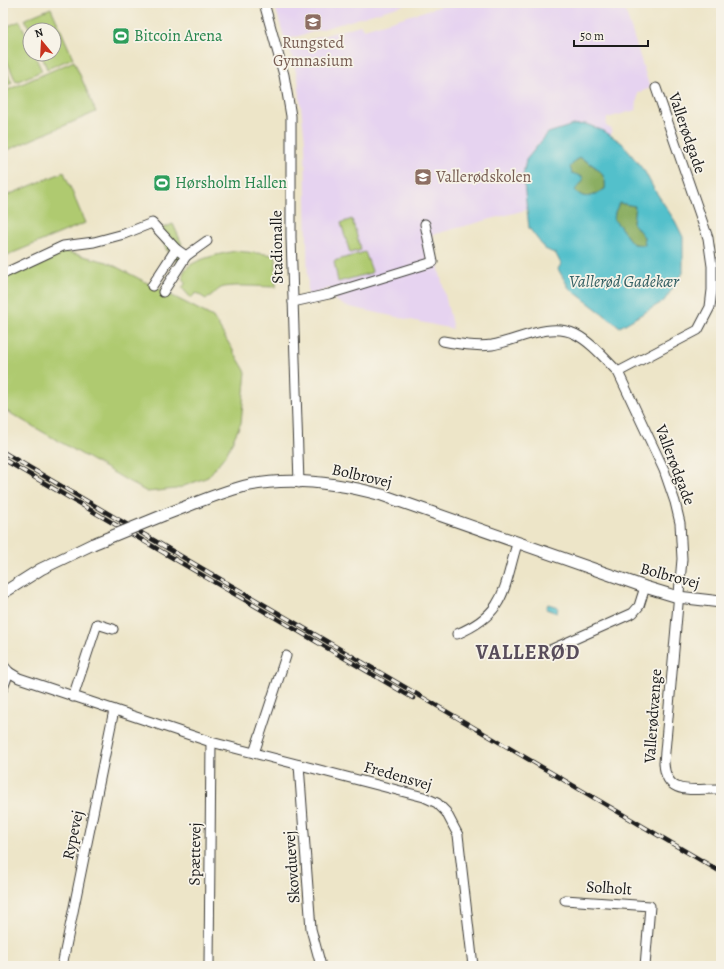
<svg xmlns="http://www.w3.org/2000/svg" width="724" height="969" font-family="Alegreya,serif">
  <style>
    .built { fill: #e6d3f0 }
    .green { fill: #afca70; stroke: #667346 }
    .forest { fill: #8bae62; stroke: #54653f }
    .water { fill: #53c0cb; stroke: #386e74; fill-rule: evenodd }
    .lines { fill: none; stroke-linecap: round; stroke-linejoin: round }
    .minor-casing { stroke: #3b3a36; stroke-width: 11 }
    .tertiary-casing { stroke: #3b3a36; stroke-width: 13 }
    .minor { stroke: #fff; stroke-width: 9 }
    .tertiary { stroke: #fff; stroke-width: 11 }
    .rail-casing { stroke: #1c1c1c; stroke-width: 4.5 }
    .rail { stroke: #f7f3e8; stroke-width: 3; stroke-dasharray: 9; stroke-linecap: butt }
    .tertiary-bridge-casing { stroke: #3b3a36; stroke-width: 13; stroke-linecap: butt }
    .tertiary-bridge { stroke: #fff; stroke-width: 11 }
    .labels { text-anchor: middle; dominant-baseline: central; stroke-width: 3.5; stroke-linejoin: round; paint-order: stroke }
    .leisure-label { font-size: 16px; fill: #27864d; stroke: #f7f3e8; text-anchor: start }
    .education-label { font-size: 16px; fill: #785e54; stroke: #f7f3e8 }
    .street-label { font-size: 16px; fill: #1c1c1c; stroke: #f7f3e8 }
    .water-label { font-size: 17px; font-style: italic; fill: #325e62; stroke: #f7f3e8 }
    .district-label { font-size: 20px; font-weight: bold; letter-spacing: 1px; fill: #584d5b; stroke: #f7f3e8 }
  </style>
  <rect width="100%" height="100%" fill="#f7f3e8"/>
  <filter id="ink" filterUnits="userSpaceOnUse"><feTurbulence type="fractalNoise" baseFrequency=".025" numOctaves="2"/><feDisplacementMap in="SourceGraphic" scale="8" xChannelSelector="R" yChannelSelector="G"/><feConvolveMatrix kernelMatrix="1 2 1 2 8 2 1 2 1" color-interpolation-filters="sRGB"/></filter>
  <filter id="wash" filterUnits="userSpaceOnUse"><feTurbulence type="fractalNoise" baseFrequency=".012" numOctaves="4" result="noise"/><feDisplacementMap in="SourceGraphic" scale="16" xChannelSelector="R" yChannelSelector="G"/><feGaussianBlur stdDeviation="0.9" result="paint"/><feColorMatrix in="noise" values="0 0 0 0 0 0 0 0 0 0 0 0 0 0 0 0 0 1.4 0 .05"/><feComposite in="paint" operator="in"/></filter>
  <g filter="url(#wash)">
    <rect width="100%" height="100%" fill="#ede5c8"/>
    <g class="built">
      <polygon points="274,3 411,3 285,40"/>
      <polygon points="452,3 623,3 650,88 638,93 636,110 607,118 606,126 612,129 611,135 544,205 431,235 453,329 345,306 334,299 330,288 308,296 305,141 298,80 289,46 360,25 364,29"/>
    </g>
    <g class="green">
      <polygon points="51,8 73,58 47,69 41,54 54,54 54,30 30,30 25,19"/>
      <polygon points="20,21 30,44 30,54 34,54 42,71 16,82 3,52 3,28"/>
      <polygon points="74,61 96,112 3,152 3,92"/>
      <polygon points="3,63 12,83 3,87"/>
      <polygon points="64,172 85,223 3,257 3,197"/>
      <polygon points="352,219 361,250 350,253 341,223"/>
      <polygon points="173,224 182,244 175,247 179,248 184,265 167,255 172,248 167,251 158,230"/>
      <polygon points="59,250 107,262 213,317 246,372 241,423 227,453 208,477 176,489 147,492 3,409 3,275"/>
      <path d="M 236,251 L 276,255 L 276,287 C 265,287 230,284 221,288 C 215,291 213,297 206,299 L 196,293 L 191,298 L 182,288 L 185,284 C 185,281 183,278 183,275 C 184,260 225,253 236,251 Z"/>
      <polygon points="365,252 372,271 371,273 338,282 334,261"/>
    </g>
    <g class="forest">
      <path d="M 579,157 C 592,165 608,172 605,189 C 593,195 585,202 575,190 L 583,181 L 572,173 L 570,167 Z"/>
      <path d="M 619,203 L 635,206 L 633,223 L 644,237 L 645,245 L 633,244 C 625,236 622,227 614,220 L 615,212 Z"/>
    </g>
    <g class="water">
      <path d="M 586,124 L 604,131 L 622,143 L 645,172 L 654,189 L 675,221 L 683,237 L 683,273 L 664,301 L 620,327 L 569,288 L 558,269 L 561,264 L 556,254 L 545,249 L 529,228 L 523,175 L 526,160 L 548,133 L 573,125 ZM 579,157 C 592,164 608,172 605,189 C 593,195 585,202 575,190 L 583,181 L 583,177 L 572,173 L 570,167 ZM 619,203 L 635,206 L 633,223 L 644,237 L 645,245 L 633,244 C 625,236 622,227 614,220 L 615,212 Z"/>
      <polygon points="548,604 558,607 557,613 546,609"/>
    </g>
  </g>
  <g filter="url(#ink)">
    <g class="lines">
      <g class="minor-casing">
        <g id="minor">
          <polyline points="264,3 284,75 291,116 291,237 299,483"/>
          <path d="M 656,88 L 708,238 L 712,266 L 712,290 L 710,307 L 698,330 L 618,372 L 664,470 L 675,502 L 680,523 L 682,559 L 664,763 C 666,798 694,788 721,789"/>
          <polyline points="3,274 63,246 94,242 124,234 152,223 176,249 186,256 207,241"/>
          <polyline points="152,286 176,249"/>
          <polyline points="163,292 186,256"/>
          <polyline points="293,302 329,294 433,262 425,224"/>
          <path d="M 443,341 C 459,344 475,347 492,345 C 517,341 549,321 575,334 C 591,342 605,359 618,372"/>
          <path d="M 457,634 C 506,613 503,590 517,544"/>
          <polyline points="550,650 633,613 639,606 645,587"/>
          <polyline points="3,665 9,672 19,678 211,742 424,797 437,803 446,812 458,835 473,966"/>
          <polyline points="3,688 9,672"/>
          <polyline points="73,697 97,624 113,629"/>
          <polyline points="254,753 286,656"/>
          <polyline points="299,765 311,929 321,966"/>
          <polyline points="565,900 650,906 645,966"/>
          <polyline points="62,966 114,710"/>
          <polyline points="209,966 211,742"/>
        </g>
      </g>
      <g class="tertiary-casing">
        <g id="tertiary">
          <path d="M 164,515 C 191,505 218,493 245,486 C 290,476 339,483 382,495 L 645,587 L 678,597 L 721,602"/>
          <polyline points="3,593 41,569 93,544"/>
        </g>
      </g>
      <use href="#minor" class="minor"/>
      <use href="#tertiary" class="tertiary"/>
      <g class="rail-casing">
        <g id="rail">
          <polyline points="3,452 721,872"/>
          <polyline points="3,459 413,698"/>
        </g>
      </g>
      <use href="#rail" class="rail"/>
      <g class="tertiary-bridge-casing">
        <polyline id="tertiary-bridge" points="93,544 164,515"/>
      </g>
      <use href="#tertiary-bridge" class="tertiary-bridge"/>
    </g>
  </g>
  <defs>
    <g id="school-square" transform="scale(0.9)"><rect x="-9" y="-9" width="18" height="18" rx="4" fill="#8d6e63" stroke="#f7f3e8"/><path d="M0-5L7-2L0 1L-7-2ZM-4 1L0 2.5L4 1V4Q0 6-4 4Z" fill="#fff"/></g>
    <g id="stadium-square" transform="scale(0.9)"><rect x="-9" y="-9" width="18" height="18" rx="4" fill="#2e9e5b" stroke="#f7f3e8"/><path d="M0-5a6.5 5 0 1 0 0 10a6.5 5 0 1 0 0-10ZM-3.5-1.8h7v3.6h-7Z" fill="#fff"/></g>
  </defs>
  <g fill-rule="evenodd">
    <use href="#school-square" x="313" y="22"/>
    <use href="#stadium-square" x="121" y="36"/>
    <use href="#school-square" x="423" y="177"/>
    <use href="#stadium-square" x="162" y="183"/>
  </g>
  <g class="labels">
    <g class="leisure-label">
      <text x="134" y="36">Bitcoin Arena</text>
      <text x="175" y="183">Hørsholm Hallen</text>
    </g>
    <g class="education-label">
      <text x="313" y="43">Rungsted<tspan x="313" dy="18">Gymnasium</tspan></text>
      <text x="436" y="177" text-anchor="start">Vallerødskolen</text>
    </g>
    <g class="street-label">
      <text transform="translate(687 133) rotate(71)">Vallerødgade</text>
      <text transform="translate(277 247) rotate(-91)">Stadionalle</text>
      <text transform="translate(675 465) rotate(69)">Vallerødgade</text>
      <text transform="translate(362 476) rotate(13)">Bolbrovej</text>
      <text transform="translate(670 576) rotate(15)">Bolbrovej</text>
      <text transform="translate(653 716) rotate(-86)">Vallerødvænge</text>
      <text transform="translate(398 776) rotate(16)">Fredensvej</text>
      <text transform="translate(73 835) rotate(-78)">Rypevej</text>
      <text transform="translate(195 854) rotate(-89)">Spættevej</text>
      <text transform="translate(292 867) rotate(-94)">Skovduevej</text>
      <text transform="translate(609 888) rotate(4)">Solholt</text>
    </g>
    <g class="water-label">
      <text x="624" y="281">Vallerød Gadekær</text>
    </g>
    <g class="district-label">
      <text x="528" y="652">VALLERØD</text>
    </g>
  </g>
  <rect width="724" height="969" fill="none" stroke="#f7f3e8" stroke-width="16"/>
  <g transform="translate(42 42) rotate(342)"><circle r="19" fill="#f7f3e8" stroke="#9f9d96"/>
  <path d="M0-3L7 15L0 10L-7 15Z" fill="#c8321e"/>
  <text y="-6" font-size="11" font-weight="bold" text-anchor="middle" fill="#1c1c1c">N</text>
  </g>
  <path d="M574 40v6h74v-6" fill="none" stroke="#1c1c1c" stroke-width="2"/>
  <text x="580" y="40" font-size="12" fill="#1c1c1c" stroke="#f7f3e8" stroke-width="3" paint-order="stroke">50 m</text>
</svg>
